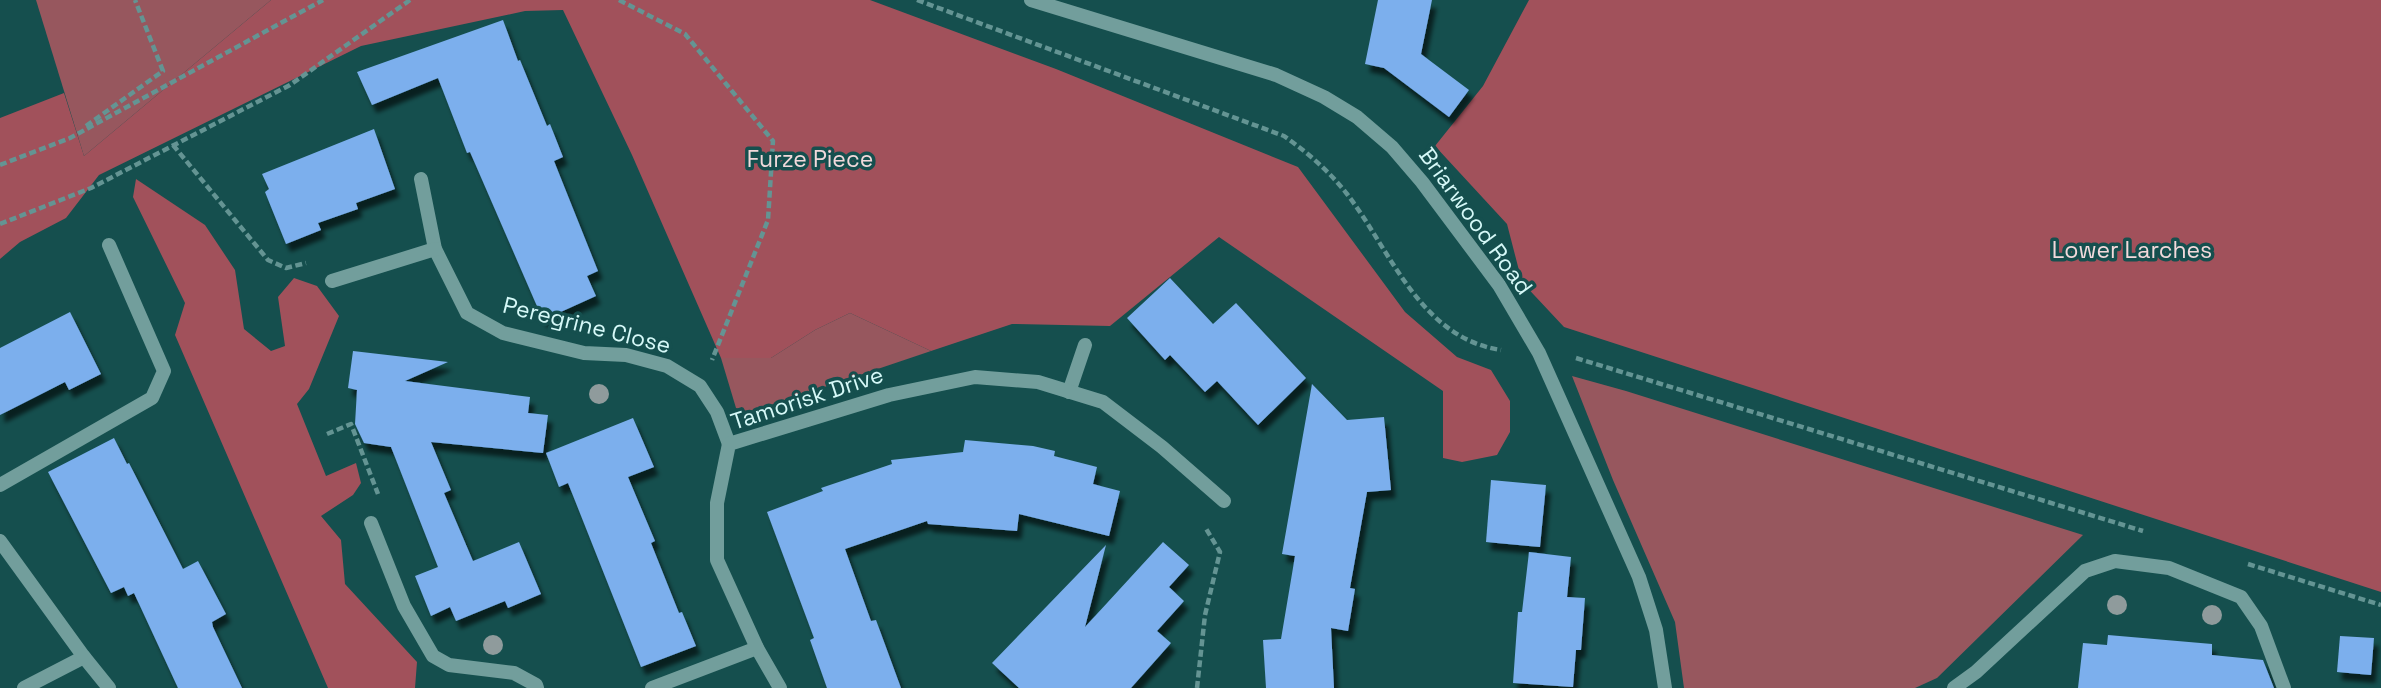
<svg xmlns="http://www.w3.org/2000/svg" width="2381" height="688" font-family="'Space Grotesk',sans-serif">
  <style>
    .green { fill: #97575e }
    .forest { fill: #a1515b }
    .building { fill: #7cafed; filter: url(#shadow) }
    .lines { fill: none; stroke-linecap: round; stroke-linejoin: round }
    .path { stroke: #649493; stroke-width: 4.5; stroke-dasharray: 7 3.5; stroke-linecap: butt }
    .lane { stroke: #729e9c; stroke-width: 14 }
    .street { stroke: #729e9c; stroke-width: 14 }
    .tree { fill: #8f9b9c }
    .labels { text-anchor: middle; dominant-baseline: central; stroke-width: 7; stroke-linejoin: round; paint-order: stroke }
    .park-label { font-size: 23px; fill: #f2d9db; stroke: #154f4e }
    .street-label { font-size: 23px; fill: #d6f9f8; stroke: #154f4e }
  </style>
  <defs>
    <filter id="shadow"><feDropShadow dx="4.5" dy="8" stdDeviation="2" flood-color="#0009"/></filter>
  </defs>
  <rect width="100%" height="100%" fill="#154f4e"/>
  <g class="green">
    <polygon points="36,0 271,0 84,156"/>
    <polygon points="850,313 931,351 750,412 736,408 721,358 771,358 815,330"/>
    <polygon points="1572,376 1626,391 2083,535 1937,678 1915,688 1684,688 1675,622 1613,480"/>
  </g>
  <g class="forest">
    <polygon points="271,0 870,0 1056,69 1298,167 1405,312 1457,357 1491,370 1510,401 1510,432 1497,455 1462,462 1443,458 1443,391 1219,237 1110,326 1012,324 931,351 850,313 815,330 771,358 721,358 632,155 563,10 525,11 361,46 99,175 66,218 20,242 0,259 0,118 64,93 84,156"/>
    <polygon points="1529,0 2381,0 2381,592 1564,327 1522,282 1507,224 1435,146 1483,86"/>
    <polygon points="136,179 205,225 235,270 244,329 271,351 285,346 278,297 294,278 317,286 339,316 309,389 297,404 326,476 356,463 361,483 353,495 321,516 341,540 345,584 417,662 415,688 328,688 175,335 185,303 133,197"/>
  </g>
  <g class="building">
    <polygon points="1378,0 1432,0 1421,54 1469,90 1449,117 1384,68 1365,64"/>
    <polygon points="503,20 518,61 520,60 547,126 550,124 563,157 554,161 598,271 587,276 596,296 543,320 470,152 467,153 438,78 372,105 357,72"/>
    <polygon points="374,129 395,189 356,203 358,209 318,223 321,230 286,244 265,192 269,189 262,174"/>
    <polygon points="1170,278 1213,324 1236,303 1306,378 1258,425 1217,381 1205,392 1170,355 1165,360 1127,318"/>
    <polygon points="70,312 101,374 69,390 65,382 0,415 0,348"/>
    <polygon points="353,351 448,362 405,381 530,397 528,413 548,415 543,453 431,442 451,490 444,493 473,561 519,542 541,594 508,608 505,601 456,621 450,607 431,616 415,576 438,567 391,447 364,443 355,424 357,390 348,388"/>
    <polygon points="1312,384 1347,420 1384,417 1391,490 1367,492 1350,588 1355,589 1348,631 1331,628 1334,688 1266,688 1263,640 1281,639 1295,556 1282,554"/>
    <polygon points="633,418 654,467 628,477 655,541 651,543 679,613 682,612 696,646 641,667 568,483 559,487 546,453"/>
    <polygon points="114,438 127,464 129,463 183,569 198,561 226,614 212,622 213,627 242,688 178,688 134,593 128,596 124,587 111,593 48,472"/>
    <polygon points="965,440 1033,446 1055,451 1054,456 1097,467 1093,484 1120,491 1109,536 1019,514 1017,531 928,524 927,521 845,549 871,621 876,620 901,688 827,688 810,640 814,638 767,512 823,491 821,488 892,464 891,460 963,452"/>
    <polygon points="1491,480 1546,485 1540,547 1486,542"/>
    <polygon points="1163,542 1189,565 1169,587 1184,601 1157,631 1171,643 1131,688 1019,688 992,663 1106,545 1085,627"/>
    <polygon points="1529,552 1571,557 1567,597 1585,598 1581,650 1576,650 1573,687 1513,683 1518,612 1522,612"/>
    <polygon points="2108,635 2212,644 2212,655 2263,660 2274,688 2078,688 2083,643 2107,645"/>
    <polygon points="2340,636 2374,638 2371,675 2337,672"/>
  </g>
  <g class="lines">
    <g class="path">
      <polyline points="619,0 685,34 773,141 768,220 712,360"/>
      <path d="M 917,0 L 1284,136 C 1308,153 1329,171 1347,194 C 1391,251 1420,338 1501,350"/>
      <polyline points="86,126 163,71 135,0"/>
      <polyline points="173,145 268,260 286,268 306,263"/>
      <polyline points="0,165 70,138 323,0"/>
      <polyline points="0,224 91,188 290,85 410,0"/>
      <polyline points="1576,358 2143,531"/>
      <polyline points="327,434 351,424 378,494"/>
      <polyline points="2248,564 2381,605"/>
      <polyline points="1197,688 1205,615 1220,552 1205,527"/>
    </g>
    <g class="lane">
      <polyline points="0,485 152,398 164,371 109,245"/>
      <polyline points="24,688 84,657"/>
    </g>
    <g class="street">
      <polyline points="1031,0 1276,75 1324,97 1357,117 1392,147 1422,182 1499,285 1539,353 1639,577 1656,630 1665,688"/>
      <polyline points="421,179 435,249 467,313 503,333 584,353 626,355 667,366 700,386 717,412 729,444"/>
      <polyline points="332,281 435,249"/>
      <polyline points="1069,392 1085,345"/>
      <polyline points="371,523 404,606 433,656 449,665 514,673 536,685 537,688"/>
      <polyline points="0,541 84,657 109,688"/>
      <polyline points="652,688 757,648"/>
      <polyline points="780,688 757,648 717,560 717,503 729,444 889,395 975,377 1038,382 1103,402 1162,447 1224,501"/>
      <polyline points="1954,688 1976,672 2085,571 2115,561 2169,568 2241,597 2261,626 2284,688"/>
    </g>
  </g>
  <g class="tree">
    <circle cx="599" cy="394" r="10"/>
    <circle cx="2117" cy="605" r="10"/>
    <circle cx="2212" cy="615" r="10"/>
    <circle cx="493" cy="645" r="10"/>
  </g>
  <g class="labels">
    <g class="park-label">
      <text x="810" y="159">Furze Piece</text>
      <text x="2132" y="250">Lower Larches</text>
    </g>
    <g class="street-label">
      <text transform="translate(1476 221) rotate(54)">Briarwood Road</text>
      <text transform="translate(587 325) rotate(14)">Peregrine Close</text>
      <text transform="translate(807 398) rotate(-18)">Tamorisk Drive</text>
    </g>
  </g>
</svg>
